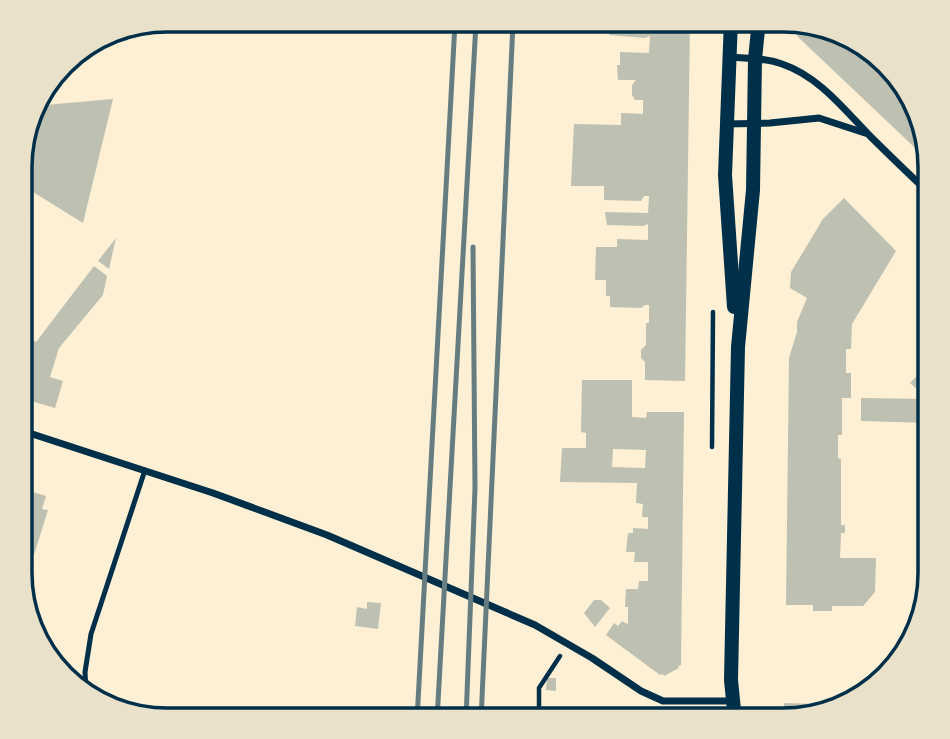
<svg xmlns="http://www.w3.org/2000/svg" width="950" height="739" font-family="'Source Serif 4',serif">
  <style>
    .building { fill: #bec0b2; fill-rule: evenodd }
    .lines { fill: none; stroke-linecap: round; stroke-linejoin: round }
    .path { stroke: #003049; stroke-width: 4.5 }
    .service { stroke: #003049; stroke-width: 5 }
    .minor { stroke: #003049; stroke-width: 7 }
    .secondary { stroke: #003049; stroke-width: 14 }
    .rail { stroke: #657d81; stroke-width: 5 }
    .rim { fill: none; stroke: #003049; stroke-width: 3.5 }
  </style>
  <rect width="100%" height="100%" fill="#fdf0d5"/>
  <g class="building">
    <polygon points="794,20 870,52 863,53 873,63 881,56 919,110 930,162 798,37 794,29"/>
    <polygon points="650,21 690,21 685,381 645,380 645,362 641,358 641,350 646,345 646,323 649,323 649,305 645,305 641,308 610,307 610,296 606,296 606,280 595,280 596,247 617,247 617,239 648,240 648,224 643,226 607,225 605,212 648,213 649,196 644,196 641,201 604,200 604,186 571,186 574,124 621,125 621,113 643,114 643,100 635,100 632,95 632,85 636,80 618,80 617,65 620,65 620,52 649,53 650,36 645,38 609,35 609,25 650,25"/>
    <polygon points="119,27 130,27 127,41 111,32"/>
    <polygon points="113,99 83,223 25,187 45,105"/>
    <polygon points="844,198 896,251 852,324 851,349 846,349 846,373 851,373 851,398 842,398 842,435 838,435 838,458 841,459 841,525 845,525 845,533 841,533 840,558 876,558 875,592 863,606 832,606 832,611 813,611 813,605 786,605 789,358 797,332 797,322 807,298 790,288 791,272 823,219"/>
    <polygon points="116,238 109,269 98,261"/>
    <polygon points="94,266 107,276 103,295 59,348 50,377 63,381 55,408 20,398 20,329 36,342"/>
    <polygon points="931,361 931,396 928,399 910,383"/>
    <path d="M 582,380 L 632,380 L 632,417 L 646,418 L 647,412 L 684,412 L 681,665 L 678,666 L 679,668 L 664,676 L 663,674 L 660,675 L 606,635 L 614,623 L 618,626 L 622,621 L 627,624 L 628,623 L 628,607 L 625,607 L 626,589 L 638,589 L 639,581 L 648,581 L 648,562 L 634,562 L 635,552 L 626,552 L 628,533 L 633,533 L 633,528 L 648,529 L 648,517 L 642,517 L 643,504 L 636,503 L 637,483 L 560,482 L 562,448 L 586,448 L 586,433 L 581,432 ZM 613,449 L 646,450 L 645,468 L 612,467 Z"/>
    <polygon points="861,398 931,399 931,423 861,421"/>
    <polygon points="927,450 931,450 930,473 927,473"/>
    <polygon points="20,488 46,496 42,509 48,510 34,555 28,553 20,577"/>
    <polygon points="20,578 26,580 22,593 20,582"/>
    <polygon points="594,600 601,600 610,608 595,627 584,613"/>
    <polygon points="367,602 381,603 378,629 355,626 357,607 367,609"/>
    <polygon points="547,678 556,678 556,691 546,690"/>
    <polygon points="784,703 817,704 826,711 784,720"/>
  </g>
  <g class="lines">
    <g class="path">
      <polyline points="712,447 713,312"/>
      <polyline points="539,720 539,688 560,656"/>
    </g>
    <polyline class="service" points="86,690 85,672 91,634 145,470"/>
    <g class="minor">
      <path d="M 729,57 C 746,58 765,58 782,64 C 818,76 843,108 869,135 C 889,155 910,175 931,195"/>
      <polyline points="726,124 770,123 819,118 865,133"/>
      <polyline points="20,430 213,493 327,535 535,625 592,658 641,691 663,701 731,701"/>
    </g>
    <g class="secondary">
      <polyline points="731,20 725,175 734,307"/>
      <polyline points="735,720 731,680 738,347 753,190 755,59 759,20"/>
    </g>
    <g class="rail">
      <polyline points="417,720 455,23"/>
      <polyline points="437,720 476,23"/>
      <polyline points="466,720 475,488 473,247"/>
      <polyline points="481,720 513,23"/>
    </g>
  </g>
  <path d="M0 0H950V739H0ZM167 32H783A135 135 0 0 1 918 167V573A135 135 0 0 1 783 708H167A135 135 0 0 1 32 573V167A135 135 0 0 1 167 32Z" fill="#e9e1ca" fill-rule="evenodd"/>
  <path class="rim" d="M167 32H783A135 135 0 0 1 918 167V573A135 135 0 0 1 783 708H167A135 135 0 0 1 32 573V167A135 135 0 0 1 167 32Z"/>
</svg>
